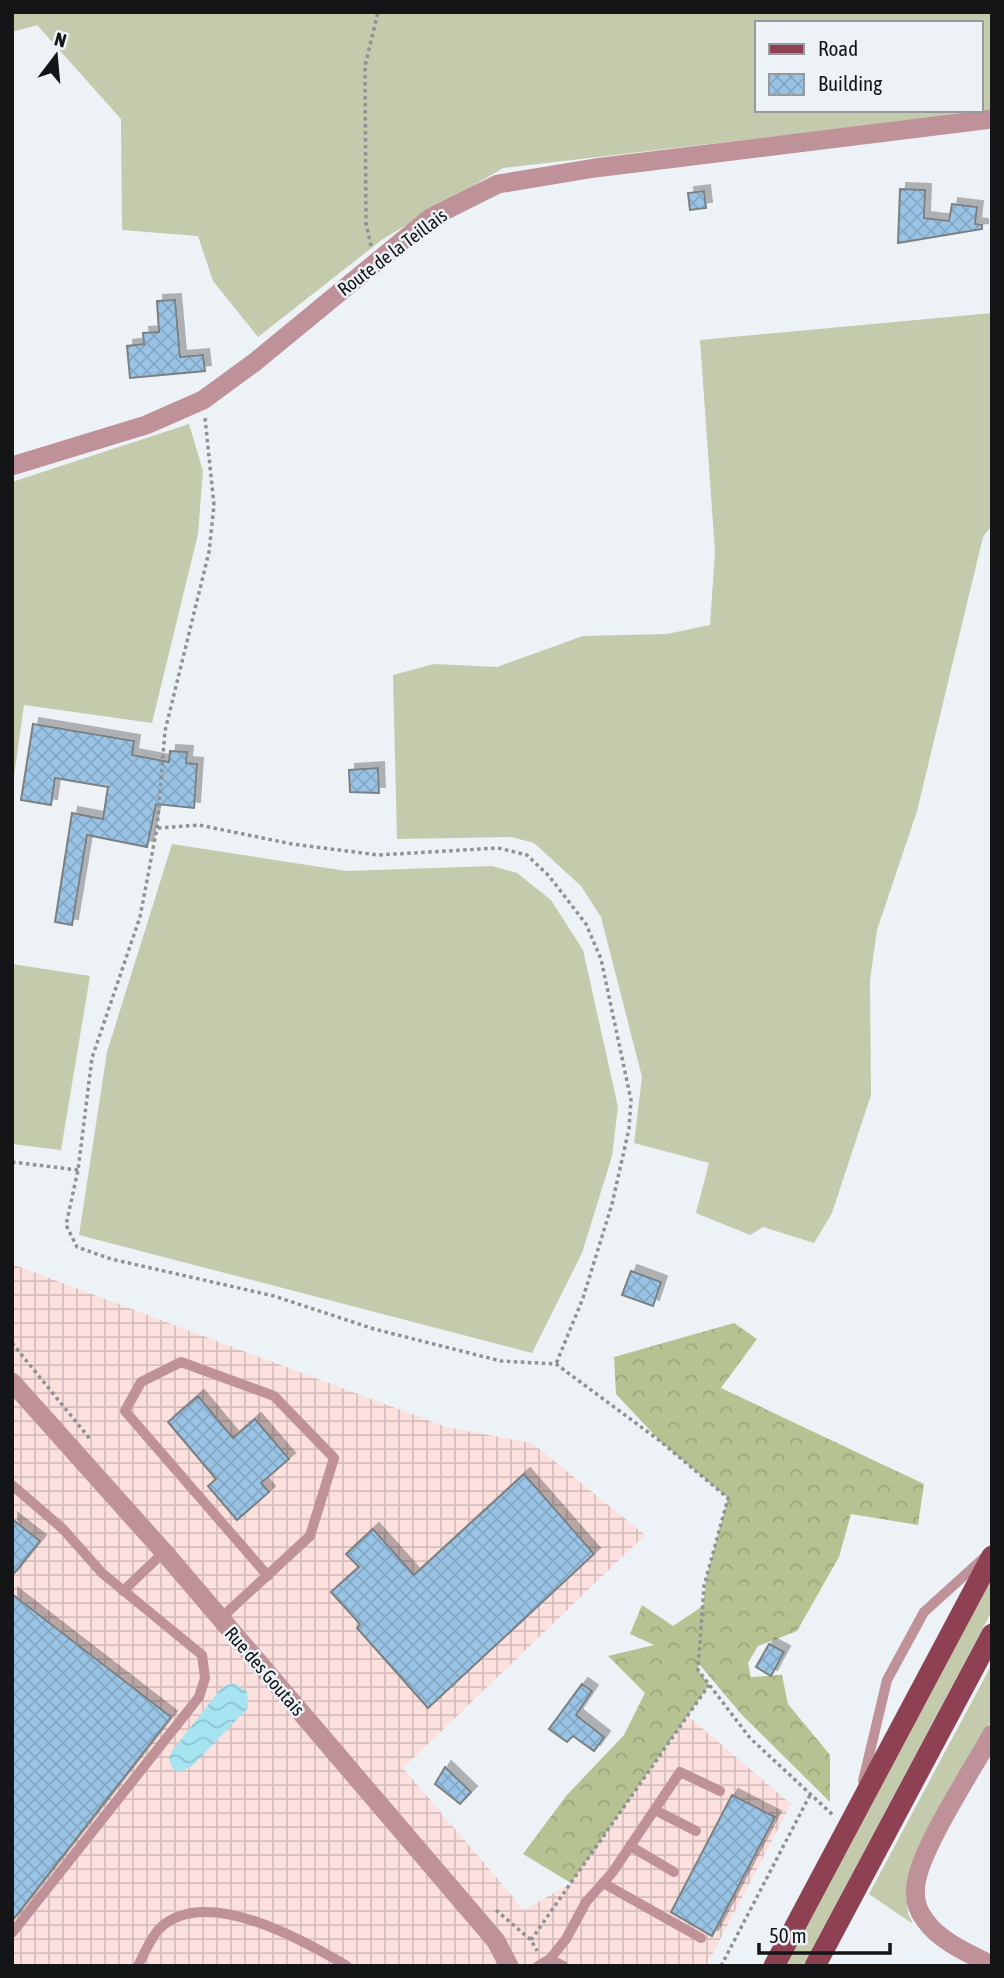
<svg xmlns="http://www.w3.org/2000/svg" width="1004" height="1978" font-family="'Asap Condensed',sans-serif">
  <style>
    .industrial { fill: url(#industrial-grid) }
    .grass { fill: #c4cbac; fill-rule: evenodd }
    .forest { fill: url(#forest-crowns) }
    .water { fill: url(#water-waves) }
    .building { fill: url(#building-cross-hatch); stroke: #7b8083; stroke-width: 2; filter: url(#shadow) }
    .lines { fill: none; stroke-linecap: round; stroke-linejoin: round }
    .path { stroke: #8f9295; stroke-width: 3.5; stroke-dasharray: 3.5 3.5; stroke-linecap: butt }
    .lane { stroke: #bf9299; stroke-width: 10 }
    .street { stroke: #bf9299; stroke-width: 19 }
    .primary { stroke: #8e4153; stroke-width: 21 }
    .labels { text-anchor: middle; dominant-baseline: central; stroke-width: 5; stroke-linejoin: round; paint-order: stroke }
    .street-label { font-size: 19px; fill: #141516; stroke: #edf2f6 }
  </style>
  <defs>
    <pattern id="industrial-grid" width="8" height="8" patternUnits="userSpaceOnUse" patternTransform="scale(1.75)"><rect width="8" height="8" fill="#fbe0de"/><path d="M0 4h8M4 0v8" fill="none" stroke="#d6bfbe"/></pattern>
    <pattern id="forest-crowns" width="20" height="18" patternUnits="userSpaceOnUse" patternTransform="scale(1.75)"><rect width="20" height="18" fill="#b7c292"/><path d="M2 6a3 3 0 1 1 6 0M12 15a3 3 0 1 1 6 0" fill="none" stroke="#9ca67d"/></pattern>
    <pattern id="water-waves" width="16" height="10" patternUnits="userSpaceOnUse" patternTransform="scale(1.75)"><rect width="16" height="10" fill="#a6e4f2"/><path d="M0 5q4-4 8 0t8 0" fill="none" stroke="#8ec3cf"/></pattern>
    <pattern id="building-cross-hatch" width="8" height="8" patternUnits="userSpaceOnUse" patternTransform="scale(1.75)"><rect width="8" height="8" fill="#9ac4e5"/><path d="M0 0l8 8M0 8l8-8" fill="none" stroke="#84a8c4"/></pattern>
    <filter id="shadow"><feDropShadow dx="6" dy="-6" stdDeviation="0" flood-color="#0004"/></filter>
  </defs>
  <rect width="100%" height="100%" fill="#edf2f6"/>
  <polygon class="industrial" points="12,1264 446,1427 532,1443 645,1535 403,1768 524,1910 571,1883 688,1716 791,1804 706,1966 12,1966"/>
  <g class="grass">
    <path d="M 12,12 L 992,12 L 992,111 L 503,168 L 383,239 L 258,337 L 213,281 L 198,236 L 122,230 L 121,119 L 37,25 L 12,32 ZM 757,23 L 981,23 L 981,110 L 757,110 Z"/>
    <polygon points="992,313 992,525 983,537 917,811 877,930 870,980 871,1095 832,1213 814,1243 763,1227 750,1235 696,1213 709,1163 634,1143 642,1077 601,917 581,886 534,843 511,837 397,839 393,675 434,664 497,667 583,636 667,634 710,625 715,552 700,340"/>
    <polygon points="189,424 203,471 198,534 152,723 24,705 12,790 12,482"/>
    <polygon points="172,844 346,871 492,866 517,873 551,900 583,950 618,1107 612,1156 582,1253 532,1353 79,1235 107,1052"/>
    <polygon points="12,964 90,976 61,1150 12,1144"/>
    <polygon points="992,1576 992,1611 803,1966 785,1966"/>
    <polygon points="992,1664 992,1718 906,1889 908,1913 913,1924 869,1894"/>
  </g>
  <polygon class="forest" points="734,1323 757,1339 721,1388 924,1484 918,1525 851,1514 839,1557 797,1631 758,1646 748,1663 751,1677 782,1675 788,1704 830,1755 830,1802 742,1715 699,1664 698,1670 709,1685 571,1883 523,1854 566,1796 624,1735 645,1693 608,1656 654,1645 630,1634 642,1605 673,1626 703,1606 706,1579 728,1498 660,1441 616,1394 614,1357"/>
  <polygon class="water" points="234,1683 247,1692 248,1708 192,1766 180,1772 173,1769 169,1759 172,1751 222,1687"/>
  <g class="building">
    <polygon points="900,189 925,190 924,218 949,221 952,204 977,207 975,224 982,225 982,229 898,243"/>
    <polygon points="704,191 706,208 690,210 688,193"/>
    <polygon points="175,300 180,357 203,355 205,371 130,378 127,346 144,344 143,333 159,332 157,301"/>
    <polygon points="33,724 134,741 132,755 169,762 170,751 187,752 186,763 197,764 194,808 156,804 147,847 87,835 72,925 55,922 72,813 103,819 108,787 55,778 51,805 21,800"/>
    <polygon points="378,768 379,793 350,792 349,770"/>
    <polygon points="631,1271 661,1282 653,1306 622,1295"/>
    <polygon points="198,1396 233,1438 255,1419 289,1459 261,1483 269,1492 237,1520 208,1486 216,1479 168,1422"/>
    <polygon points="524,1474 594,1554 428,1708 357,1628 360,1624 331,1592 359,1567 346,1554 373,1529 414,1575"/>
    <polygon points="12,1519 40,1541 12,1576"/>
    <polygon points="12,1594 171,1717 12,1921"/>
    <polygon points="769,1644 784,1652 771,1676 756,1667"/>
    <polygon points="582,1684 592,1691 576,1715 604,1737 594,1751 573,1736 567,1742 549,1729"/>
    <polygon points="445,1767 471,1792 460,1804 435,1784"/>
    <polygon points="732,1795 775,1817 712,1936 671,1912"/>
  </g>
  <g class="lines">
    <g class="path">
      <polyline points="371,246 366,224 365,66 378,12"/>
      <polyline points="205,418 214,505 209,552 165,731 157,828 140,917 92,1058 78,1170 66,1225 77,1247 111,1259 274,1296 374,1329 501,1361 556,1364 660,1441 728,1498 704,1586 698,1670 750,1738 834,1816"/>
      <polyline points="158,828 199,825 292,844 378,855 498,848 527,855 549,876 586,924 601,959 631,1100 629,1129 612,1204 583,1298 556,1364"/>
      <polyline points="12,1162 78,1170"/>
      <polyline points="12,1343 90,1439"/>
      <polyline points="496,1910 531,1940 537,1951"/>
      <polyline points="531,1940 709,1685"/>
      <polyline points="721,1966 810,1795"/>
    </g>
    <g class="lane">
      <polyline points="12,1485 63,1529 102,1573 202,1655 205,1678 199,1697 12,1933"/>
      <polyline points="123,1591 164,1552"/>
      <polyline points="220,1619 310,1536 334,1458 274,1396 181,1362 141,1382 125,1411 268,1576"/>
      <polyline points="863,1781 887,1680 924,1612 986,1556"/>
      <polyline points="655,1810 696,1831"/>
      <polyline points="630,1846 674,1872"/>
      <polyline points="603,1883 701,1938"/>
      <polyline points="550,1959 566,1939 586,1902 612,1873 680,1772 720,1791"/>
      <path d="M 138,1966 C 144,1954 151,1937 160,1928 C 206,1885 303,1940 347,1966"/>
      <polyline points="538,1966 550,1959 563,1966"/>
    </g>
    <g class="street">
      <polyline points="12,466 146,425 203,400 255,362 430,218 498,184 595,168 992,119"/>
      <polyline points="12,1382 164,1552 496,1941 509,1966"/>
      <path d="M 992,1734 C 973,1769 920,1849 916,1884 C 914,1897 917,1910 925,1920 C 939,1941 970,1954 992,1965"/>
    </g>
    <g class="primary">
      <polyline points="774,1966 992,1556"/>
      <polyline points="815,1966 992,1634"/>
    </g>
  </g>
  <g class="labels">
    <g class="street-label">
      <text transform="translate(392 252) rotate(-37)">Route de la Teillais</text>
      <text transform="translate(265 1671) rotate(49)">Rue des Goutais</text>
    </g>
  </g>
  <rect width="1004" height="1978" fill="none" stroke="#141516" stroke-width="28"/>
  <rect x="755" y="21" width="228" height="91" fill="#edf2f6" stroke="#969a9c" stroke-width="2"/>
  <rect x="769" y="44" width="35" height="10" fill="#8e4153" stroke="#969a9c" stroke-width="2"/>
  <text x="818" y="56" font-size="21" fill="#141516">Road</text>
  <rect x="769" y="74" width="35" height="21" fill="url(#building-cross-hatch)" stroke="#969a9c" stroke-width="2"/>
  <text x="818" y="91" font-size="21" fill="#141516">Building</text>
  <g transform="translate(56 56) rotate(16)" stroke="#edf2f6" stroke-width="5" paint-order="stroke">
  <path d="M0-5L12 26L0 18L-12 26Z" fill="#141516"/>
  <text y="-10" font-size="19" font-weight="bold" text-anchor="middle" fill="#141516">N</text>
  </g>
  <path d="M759 1943v10h131v-10" fill="none" stroke="#141516" stroke-width="3.5"/>
  <text x="769" y="1943" font-size="21" fill="#141516" stroke="#edf2f6" stroke-width="5" paint-order="stroke">50 m</text>
</svg>
